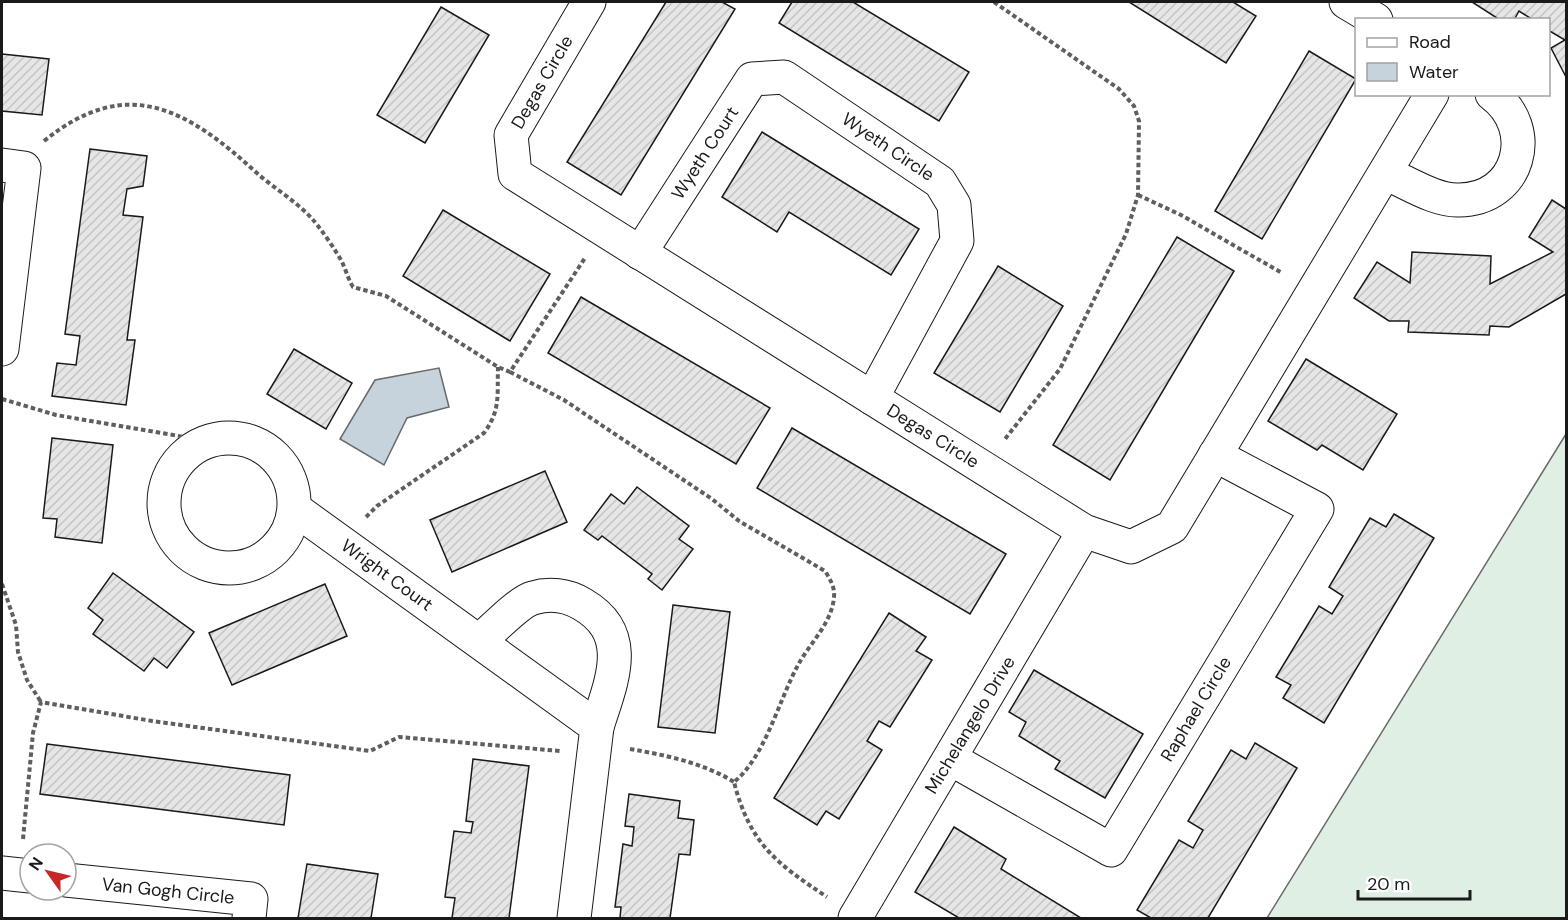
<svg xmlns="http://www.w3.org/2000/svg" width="1568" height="920" font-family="'DM Sans',sans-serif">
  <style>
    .grass { fill: #e0efe3; stroke: #6a6a6a; stroke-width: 1.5 }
    .water { fill: #c6d2dc; stroke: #6a6a6a; stroke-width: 1.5 }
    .building { fill: url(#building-hatch); stroke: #1a1a1a; stroke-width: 1.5 }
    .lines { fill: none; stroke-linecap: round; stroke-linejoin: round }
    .street-casing { stroke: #1a1a1a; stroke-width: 35 }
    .path { stroke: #5f5f5f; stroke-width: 4; stroke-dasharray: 4.5 3; stroke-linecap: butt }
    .street { stroke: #fff; stroke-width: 33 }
    .labels { text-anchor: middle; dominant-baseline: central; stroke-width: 4.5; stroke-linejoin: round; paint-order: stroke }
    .street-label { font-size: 18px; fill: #1a1a1a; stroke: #fff }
  </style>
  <defs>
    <pattern id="building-hatch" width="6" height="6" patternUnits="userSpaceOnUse" patternTransform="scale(1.5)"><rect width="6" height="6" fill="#e6e6e6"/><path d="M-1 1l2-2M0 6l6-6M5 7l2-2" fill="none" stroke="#c5c5c5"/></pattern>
  </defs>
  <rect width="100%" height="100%" fill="#fff"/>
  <polygon class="grass" points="1566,434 1566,918 1267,918"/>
  <polygon class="water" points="439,368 449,407 407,418 384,465 340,439 375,380"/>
  <g class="building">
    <polygon points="666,2 722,2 735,9 621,195 567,162"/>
    <polygon points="792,2 853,2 969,72 939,121 779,23"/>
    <polygon points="1129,2 1233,2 1256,16 1226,63"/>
    <polygon points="1472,2 1566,2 1566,77 1551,48 1565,40 1548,30 1548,20 1533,20 1519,11 1514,20 1500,20"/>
    <polygon points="441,7 489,35 425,143 377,115"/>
    <polygon points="1309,51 1356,79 1262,239 1215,211"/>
    <polygon points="2,54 49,59 42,115 2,111"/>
    <polygon points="762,132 919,229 891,275 789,212 777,232 722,197"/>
    <polygon points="90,149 147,156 143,186 127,189 123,215 143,217 127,340 135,340 126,405 52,396 57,363 76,365 80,336 65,334"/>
    <polygon points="1552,200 1566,209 1566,294 1509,327 1490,326 1489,335 1408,332 1409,321 1389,321 1354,298 1377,262 1410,283 1412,252 1491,256 1490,284 1553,252 1529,237"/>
    <polygon points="443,210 550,274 510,341 403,276"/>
    <polygon points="1177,237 1234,271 1110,480 1053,445"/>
    <polygon points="998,266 1063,306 1000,412 934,373"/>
    <polygon points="581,297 770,408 736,464 548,353"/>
    <polygon points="294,349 352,383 326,429 267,394"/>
    <polygon points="1306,359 1397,414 1363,470 1322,445 1317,450 1268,421"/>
    <polygon points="792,428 1006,554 970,614 757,488"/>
    <polygon points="52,438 113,445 102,543 55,537 57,519 43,518"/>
    <polygon points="545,471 567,522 452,572 430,520"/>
    <polygon points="637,487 689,526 679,539 693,549 662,590 648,579 652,574 602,536 598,540 584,530 611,494 624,504"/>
    <polygon points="1394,514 1434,538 1324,723 1283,698 1291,685 1276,677 1319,606 1332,614 1343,596 1329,587 1370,518 1386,527"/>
    <polygon points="113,573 194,632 167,668 154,658 144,671 93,634 103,620 88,608"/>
    <polygon points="325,584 347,636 232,685 209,633"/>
    <polygon points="673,605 730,612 715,733 658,727"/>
    <polygon points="889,613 926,637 916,651 932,660 890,727 879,721 867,741 882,750 839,819 826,811 817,825 774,798"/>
    <polygon points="1034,670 1143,734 1105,798 1055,769 1060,761 1019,736 1026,722 1009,712"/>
    <polygon points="1255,743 1297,768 1208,918 1151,918 1137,910 1179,840 1193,848 1203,830 1188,821 1231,750 1246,759"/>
    <polygon points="47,744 290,775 284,825 40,794"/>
    <polygon points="473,759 529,766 509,918 452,918 455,898 445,897 454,831 471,833 473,822 466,821"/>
    <polygon points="629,794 680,801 678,818 694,820 690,855 679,854 670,918 620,918 621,907 615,907 623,844 632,846 634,827 625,826"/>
    <polygon points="954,827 1006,859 1001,869 1081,918 959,918 915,892"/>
    <polygon points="307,864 378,874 371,918 298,918"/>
  </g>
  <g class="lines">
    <g class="street-casing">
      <g id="street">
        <polyline points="589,2 511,135 515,174 1084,531 1131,547 1172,527 1432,94"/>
        <polyline points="1346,2 1376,20"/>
        <polyline points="2,165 24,168 2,349"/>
        <path d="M 1385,173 C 1407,182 1435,201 1459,200 C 1519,200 1539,129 1492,94"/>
        <polyline points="640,253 752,79 784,77 940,182 954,205 957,241 872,398"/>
        <circle cx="229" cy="503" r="65"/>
        <polyline points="295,509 597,727 574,918"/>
        <path d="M 479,641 C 492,631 518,602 533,598 C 549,593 567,595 582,604 C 634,634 611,682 597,727"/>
        <polyline points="951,759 1111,850 1317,509 1215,455"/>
        <polyline points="2,873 30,876"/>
        <polyline points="66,880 251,899 249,918"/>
        <polyline points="855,918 1084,531"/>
      </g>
    </g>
    <g class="path">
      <polyline points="994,2 1119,89 1134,106 1139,121 1138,195 1126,234 1060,369 1005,439"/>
      <path d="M 44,141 C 128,73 188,110 258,174 C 275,189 299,203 314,221 C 321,229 337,252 342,262 C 346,270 348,279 353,287 L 386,296 L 498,367 L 510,372 L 585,258"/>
      <polyline points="1138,195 1181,215 1282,273"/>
      <path d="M 510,372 L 564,400 L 712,499 L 739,521 L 825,571 C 830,579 835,587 834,597 C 832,623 810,643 798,665 C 779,700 765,757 734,782 C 750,844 776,863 827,897"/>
      <polyline points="2,399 56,415 208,441"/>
      <path d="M 366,517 L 377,506 L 484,433 C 501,410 497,395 498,367"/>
      <polyline points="2,584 16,625 18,652 27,680 41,702"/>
      <path d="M 630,749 C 665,755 704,763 734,782"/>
      <polyline points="23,839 33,733 41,702 152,721 370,751 399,737 560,751"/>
    </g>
    <use href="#street" class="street"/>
  </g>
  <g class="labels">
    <g class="street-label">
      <text transform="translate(542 82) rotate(-60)">Degas Circle</text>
      <text transform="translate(888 147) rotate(34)">Wyeth Circle</text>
      <text transform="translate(705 153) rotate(-57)">Wyeth Court</text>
      <text transform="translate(933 436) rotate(32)">Degas Circle</text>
      <text transform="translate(387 575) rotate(36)">Wright Court</text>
      <text transform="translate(1196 709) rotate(-59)">Raphael Circle</text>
      <text transform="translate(970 725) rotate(-59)">Michelangelo Drive</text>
      <text transform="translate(168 891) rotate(6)">Van Gogh Circle</text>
    </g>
  </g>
  <rect width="1568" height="920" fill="none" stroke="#1a1a1a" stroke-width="6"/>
  <rect x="1355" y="18" width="195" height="78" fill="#ffffff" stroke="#a3a3a3" stroke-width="1.5"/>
  <rect x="1367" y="38" width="30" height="9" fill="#ffffff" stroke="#a3a3a3" stroke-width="1.5"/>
  <text x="1409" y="48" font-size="18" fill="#1a1a1a">Road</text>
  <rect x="1367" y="63" width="30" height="18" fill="#c6d2dc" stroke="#a3a3a3" stroke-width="1.5"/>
  <text x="1409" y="78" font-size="18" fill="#1a1a1a">Water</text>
  <g transform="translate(48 872) rotate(304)"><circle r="28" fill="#ffffff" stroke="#a3a3a3" stroke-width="1.5"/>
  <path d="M0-4.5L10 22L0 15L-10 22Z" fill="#c62828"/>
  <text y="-9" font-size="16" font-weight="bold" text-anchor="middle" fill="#1a1a1a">N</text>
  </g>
  <path d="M1358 890v9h112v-9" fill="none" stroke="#1a1a1a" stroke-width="3"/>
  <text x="1367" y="890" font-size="18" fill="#1a1a1a" stroke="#ffffff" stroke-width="4.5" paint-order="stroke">20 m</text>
</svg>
